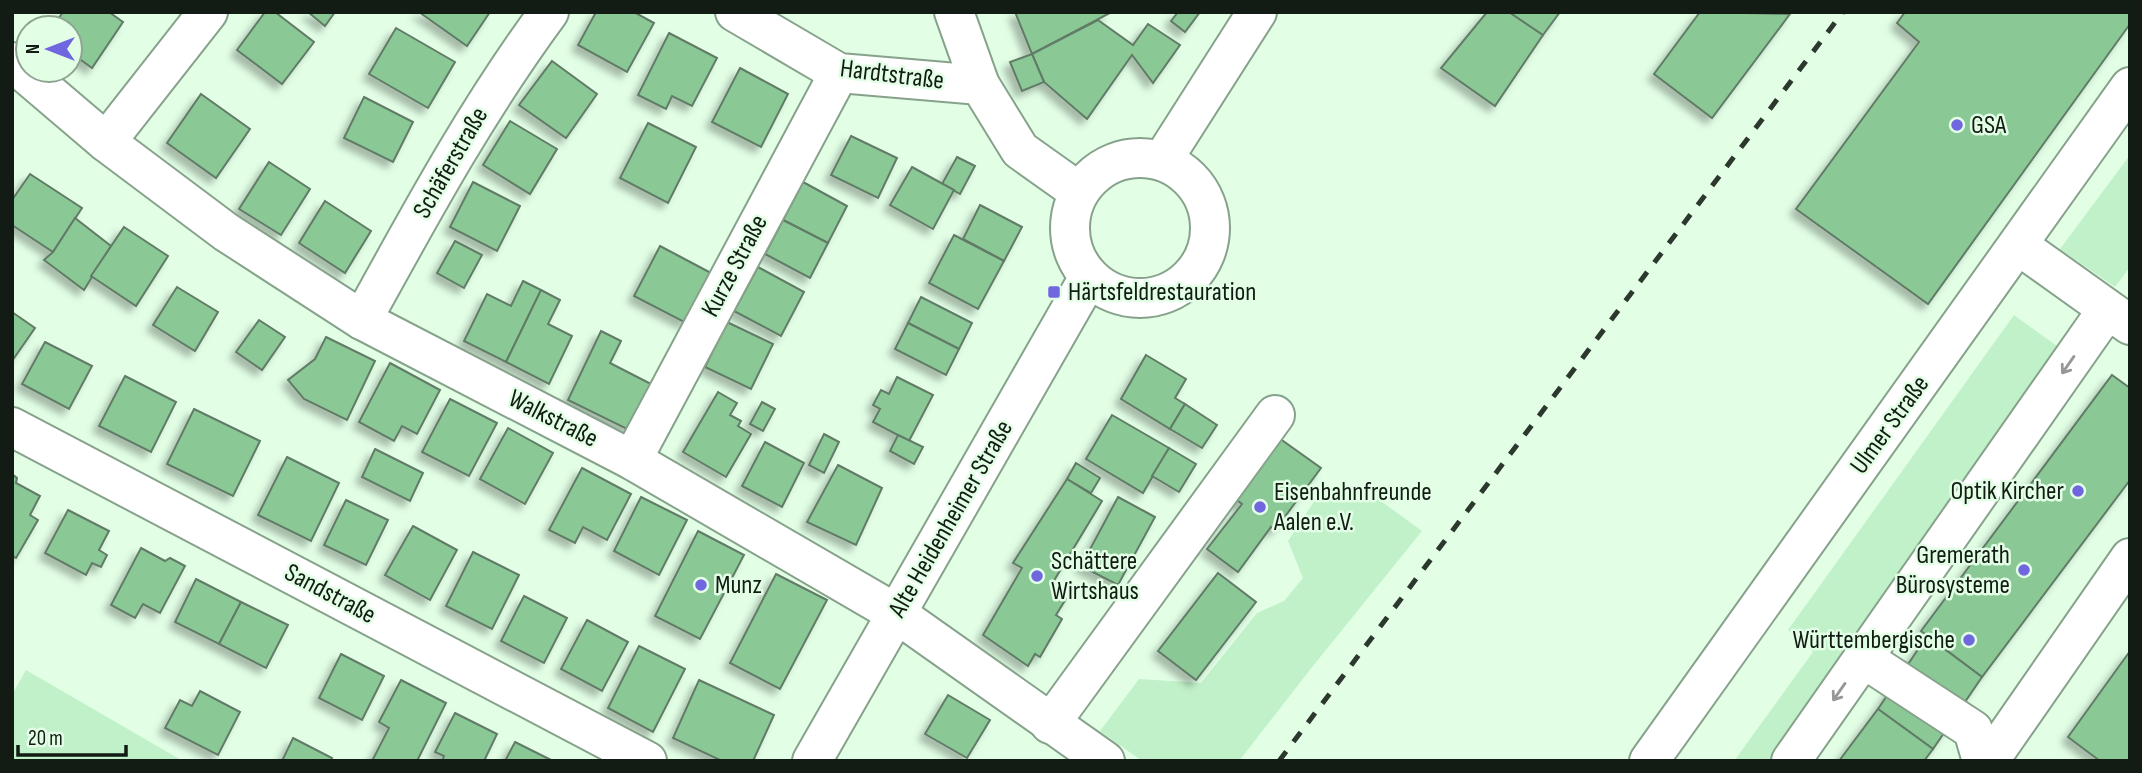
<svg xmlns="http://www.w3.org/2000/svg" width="2142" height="773" font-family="'Sofia Sans Condensed',sans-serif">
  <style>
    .green { fill: #c1f1c9 }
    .building { fill: #8ac895; stroke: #617b66; stroke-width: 2; filter: url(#shadow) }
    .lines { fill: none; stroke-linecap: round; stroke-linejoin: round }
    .minor-casing { stroke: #87a28b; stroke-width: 42 }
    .minor { stroke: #fff; stroke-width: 38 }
    .rail { stroke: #2c382e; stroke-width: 5; stroke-dasharray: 12 12; stroke-linecap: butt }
    .oneway { stroke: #949995 }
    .poi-dot { fill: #6f66e0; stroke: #e2ffe6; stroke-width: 2.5 }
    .labels { text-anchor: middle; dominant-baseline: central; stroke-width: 5; stroke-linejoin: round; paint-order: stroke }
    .street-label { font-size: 26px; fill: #121c14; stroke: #e2ffe6 }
    .poi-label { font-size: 26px; fill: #121c14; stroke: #e2ffe6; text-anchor: start }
  </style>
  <defs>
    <filter id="shadow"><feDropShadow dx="-6" dy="6" stdDeviation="3.5" flood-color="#0004"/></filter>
  </defs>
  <rect width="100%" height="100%" fill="#e2ffe6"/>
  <g class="green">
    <polygon points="2130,155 2130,267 2115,287 2060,249"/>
    <polygon points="2014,315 2064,351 1769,761 1734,761 1813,652 1788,630"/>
    <polygon points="1363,488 1422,531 1309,671 1239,761 1142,761 1100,731 1139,679 1201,683 1257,613 1284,601 1303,578 1288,541 1321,491"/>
    <polygon points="26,670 183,761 12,761 12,695"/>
  </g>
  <g class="building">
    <polygon points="63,12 109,12 123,22 92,68 70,52 70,28 52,28"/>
    <polygon points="265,12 275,12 314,42 282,84 237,50"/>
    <polygon points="308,12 335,12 325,26"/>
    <polygon points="419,12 490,12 467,46"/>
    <polygon points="596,12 634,12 654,23 627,72 578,45"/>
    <polygon points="1015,12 1110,12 1110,13 1032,54"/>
    <polygon points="1178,12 1200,12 1185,32 1171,21"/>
    <polygon points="1487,12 1509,12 1543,35 1495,106 1441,68"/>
    <polygon points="1509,12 1560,12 1543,35"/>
    <polygon points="1700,12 1790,14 1712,118 1654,74"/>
    <polygon points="1905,12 2130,12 2130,24 1928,304 1796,209 1919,42 1897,23"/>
    <polygon points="1098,20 1133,45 1148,24 1180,45 1153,83 1132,55 1087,119 1044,82 1032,54"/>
    <polygon points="396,28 455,62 428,108 369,74"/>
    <polygon points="669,33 717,58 692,106 672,96 666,109 638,95"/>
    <polygon points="1032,54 1044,82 1022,91 1010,62"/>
    <polygon points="552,61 597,94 566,138 519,105"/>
    <polygon points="740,68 788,94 761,147 712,122"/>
    <polygon points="201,94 250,129 216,178 167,143"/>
    <polygon points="364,97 413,122 393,162 344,138"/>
    <polygon points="510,121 557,149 530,194 483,165"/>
    <polygon points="648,123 696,147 668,203 620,178"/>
    <polygon points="851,136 897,158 878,198 831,175"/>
    <polygon points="957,157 975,166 960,194 942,184"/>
    <polygon points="269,162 310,189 281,235 239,209"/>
    <polygon points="912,167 954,190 933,229 890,205"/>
    <polygon points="30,174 82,208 53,252 12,225 12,200"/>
    <polygon points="473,182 520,206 497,251 450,227"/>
    <polygon points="803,182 847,206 828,243 783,220"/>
    <polygon points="325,201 371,231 345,273 299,243"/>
    <polygon points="980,205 1022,227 1004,261 963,239"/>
    <polygon points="75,218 111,246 84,290 44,260 53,252"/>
    <polygon points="783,220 828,243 810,278 765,254"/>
    <polygon points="124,227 168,256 136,306 91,276"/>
    <polygon points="954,235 1004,261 978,309 929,283"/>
    <polygon points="455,241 482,255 464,288 437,273"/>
    <polygon points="660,246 711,273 686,323 634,296"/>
    <polygon points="758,267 804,292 781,336 734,311"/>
    <polygon points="523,281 541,290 506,362 464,341 487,294 511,306"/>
    <polygon points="177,287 218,312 195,351 153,325"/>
    <polygon points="541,290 560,300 548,324 572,336 549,384 506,362"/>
    <polygon points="921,297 972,323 959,349 908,323"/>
    <polygon points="12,312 35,328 12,361"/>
    <polygon points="259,320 285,337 262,370 236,352"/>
    <polygon points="727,322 773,344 751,389 705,367"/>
    <polygon points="908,323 959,349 946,375 895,349"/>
    <polygon points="601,331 621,341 610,363 651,384 629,430 568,400"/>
    <polygon points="326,337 375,361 347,420 304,399 288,380 315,359"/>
    <polygon points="45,342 92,366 69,409 22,384"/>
    <polygon points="1146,355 1186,379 1175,398 1185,404 1170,429 1121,399"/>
    <polygon points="390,363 440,390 417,434 402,426 394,441 359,422"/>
    <polygon points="2112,375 2130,388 2130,480 1982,677 1921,631"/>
    <polygon points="125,376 176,402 151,452 99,426"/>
    <polygon points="897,377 933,395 909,441 873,422 880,409 873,405 881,390 889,394"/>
    <polygon points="718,392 737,403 730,415 741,421 738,426 751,434 726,477 683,452"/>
    <polygon points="450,399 497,423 469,476 422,452"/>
    <polygon points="762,402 775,409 763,431 750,424"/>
    <polygon points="1185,404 1217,425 1202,448 1170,429"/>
    <polygon points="194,409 260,441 233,496 167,464"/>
    <polygon points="1112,415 1169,448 1143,493 1086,459"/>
    <polygon points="508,428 553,453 525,504 480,479"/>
    <polygon points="824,434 839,442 824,473 809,465"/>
    <polygon points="898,435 923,447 914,464 890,451"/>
    <polygon points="1279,438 1321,468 1275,530 1271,527 1238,572 1207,549 1242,504 1234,498"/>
    <polygon points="765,442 804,463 782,507 742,486"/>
    <polygon points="1169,448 1196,464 1179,492 1152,476"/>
    <polygon points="375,449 423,473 410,501 362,477"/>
    <polygon points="287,457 339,483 311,541 258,515"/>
    <polygon points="1076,463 1100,478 1091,493 1067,479"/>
    <polygon points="838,465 882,488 856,545 807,522"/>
    <polygon points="582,468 631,494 607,540 583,527 575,543 549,530"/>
    <polygon points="12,474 17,478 16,483 40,496 30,515 38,520 16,558 12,556"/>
    <polygon points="1067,479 1102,501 1052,584 1069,594 1056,615 1062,619 1040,657 1035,654 1028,666 983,635 1022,568 1013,563"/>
    <polygon points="641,497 687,520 659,575 614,551"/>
    <polygon points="1118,497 1155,517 1118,585 1081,566"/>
    <polygon points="346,500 388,520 366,565 324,545"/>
    <polygon points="68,510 109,531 99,550 107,555 101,567 92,563 86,575 45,553"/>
    <polygon points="413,526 457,550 430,600 385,575"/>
    <polygon points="698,531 744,555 700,639 655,616"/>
    <polygon points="141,548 165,561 170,558 185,566 160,613 143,604 135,618 111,605"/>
    <polygon points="473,552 519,575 492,629 446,606"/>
    <polygon points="1218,573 1256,602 1196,680 1158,651"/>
    <polygon points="776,574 827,600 780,689 730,663"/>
    <polygon points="196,579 241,602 219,644 175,622"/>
    <polygon points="524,596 567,618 544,663 501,641"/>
    <polygon points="241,602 288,625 266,668 219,644"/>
    <polygon points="587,620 628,642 602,691 561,669"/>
    <polygon points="1927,636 1982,677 1933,749 1878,709"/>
    <polygon points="639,646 685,669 653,732 608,708"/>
    <polygon points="2130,651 2130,761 2100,761 2068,737"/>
    <polygon points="341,654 384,676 362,720 319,698"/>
    <polygon points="401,680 446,703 417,761 372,761 389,728 379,722"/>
    <polygon points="699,680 774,715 753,761 722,761 673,738"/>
    <polygon points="200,691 240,712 218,755 165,728 180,700 192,706"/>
    <polygon points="948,695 990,720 967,758 925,734"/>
    <polygon points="1878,709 1933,749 1924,761 1839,761"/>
    <polygon points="455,713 497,734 484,761 442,761 444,756 435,752"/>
    <polygon points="293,738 332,758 331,761 282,761"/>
    <polygon points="515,742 553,761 505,761"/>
  </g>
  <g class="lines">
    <g class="minor-casing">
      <g id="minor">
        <polyline points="735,12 839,73 980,85"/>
        <polyline points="954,12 980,85 1020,150 1079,192"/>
        <polyline points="12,62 106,142 226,232 362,320 632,460 897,614 1105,761"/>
        <polyline points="106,142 208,12"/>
        <circle cx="1140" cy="228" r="70"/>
        <polyline points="1162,161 1257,12"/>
        <polyline points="2018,245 2130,325"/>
        <path d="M 362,320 C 421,213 476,111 549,12"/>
        <polyline points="12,427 647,761"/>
        <polyline points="632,460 839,73"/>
        <polyline points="1863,658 1973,730 1982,761"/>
        <polyline points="1050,724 1275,415"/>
        <polyline points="812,761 1089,277"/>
        <polyline points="1649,761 2130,87"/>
        <polyline points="1791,761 2107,310"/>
        <polyline points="1989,761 2130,558"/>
      </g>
    </g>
    <use href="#minor" class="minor"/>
    <polyline class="rail" points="1279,761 1843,12"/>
  </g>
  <defs><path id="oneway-shaft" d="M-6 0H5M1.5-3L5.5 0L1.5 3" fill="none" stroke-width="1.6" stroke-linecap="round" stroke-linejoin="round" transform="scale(1.75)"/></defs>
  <g class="oneway">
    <use href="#oneway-shaft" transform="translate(2068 365) rotate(125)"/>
    <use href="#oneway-shaft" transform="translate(1839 692) rotate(125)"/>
  </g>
  <g class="poi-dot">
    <circle cx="1957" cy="125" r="7"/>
    <rect x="1047" y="285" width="14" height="14" rx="3.5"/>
    <circle cx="2078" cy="491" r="7"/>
    <circle cx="1260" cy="507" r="7"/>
    <circle cx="2024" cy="570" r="7"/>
    <circle cx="1037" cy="576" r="7"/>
    <circle cx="701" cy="585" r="7"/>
    <circle cx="1969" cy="640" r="7"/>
  </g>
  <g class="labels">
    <g class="street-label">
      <text transform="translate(892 75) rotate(7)">Hardtstraße</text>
      <text transform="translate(451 163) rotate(-60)">Schäferstraße</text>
      <text transform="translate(735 266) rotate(-62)">Kurze Straße</text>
      <text transform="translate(553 419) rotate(27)">Walkstraße</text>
      <text transform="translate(1890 425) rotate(-54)">Ulmer Straße</text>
      <text transform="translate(951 519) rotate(-60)">Alte Heidenheimer Straße</text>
      <text transform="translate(330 594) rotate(28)">Sandstraße</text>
    </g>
    <g class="poi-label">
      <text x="1971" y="125">GSA</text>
      <text x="1068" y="292">Härtsfeldrestauration</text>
      <text x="2064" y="491" text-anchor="end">Optik Kircher</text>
      <text x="1274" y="492">Eisenbahnfreunde<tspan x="1274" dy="30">Aalen e.V.</tspan></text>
      <text x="2010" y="555" text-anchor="end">Gremerath<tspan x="2010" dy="30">Bürosysteme</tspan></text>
      <text x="1051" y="561">Schättere<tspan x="1051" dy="30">Wirtshaus</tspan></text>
      <text x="715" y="585">Munz</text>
      <text x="1955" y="640" text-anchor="end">Württembergische</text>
    </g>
  </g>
  <rect width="2142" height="773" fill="none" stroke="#121c14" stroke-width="28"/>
  <g transform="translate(49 49) rotate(270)"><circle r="33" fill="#e2ffe6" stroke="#8fa492" stroke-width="2"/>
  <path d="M0-5L12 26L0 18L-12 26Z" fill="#6f66e0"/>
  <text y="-10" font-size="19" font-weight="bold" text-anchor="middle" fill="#121c14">N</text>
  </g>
  <path d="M18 745v10h108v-10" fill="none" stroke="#121c14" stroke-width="3.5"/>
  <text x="28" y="745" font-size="21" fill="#121c14" stroke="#e2ffe6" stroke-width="5" paint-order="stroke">20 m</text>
</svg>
